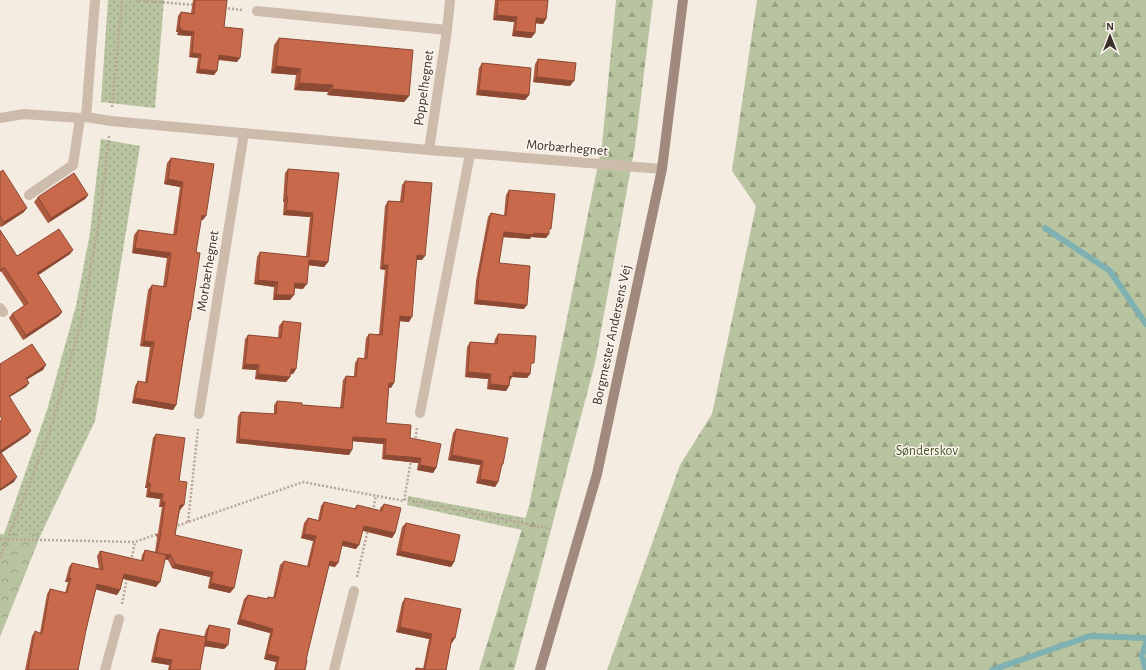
<svg xmlns="http://www.w3.org/2000/svg" width="1146" height="670" font-family="'Alegreya Sans',sans-serif">
  <style>
    .grass { fill: url(#grass-dots) }
    .forest { fill: url(#forest-firs) }
    .park { fill: url(#park-crowns) }
    .lines { fill: none; stroke-linecap: round; stroke-linejoin: round }
    .stream { stroke: #7fb0b2; stroke-width: 6 }
    .path { stroke: #b9a596; stroke-width: 2.5; stroke-dasharray: 2 2; stroke-linecap: butt }
    .street { stroke: #cdbbac; stroke-width: 10 }
    .secondary { stroke: #a18a7d; stroke-width: 10 }
    .wall { fill: #ac5a40 }
    .shaded-wall { fill: #8c4a34 }
    .building { fill: #c8694b; stroke: #8c4a34 }
    .labels { text-anchor: middle; dominant-baseline: central; stroke-width: 3; stroke-linejoin: round; paint-order: stroke }
    .street-label { font-size: 14px; fill: #3b302b; stroke: #fbf5ee }
    .park-label { font-size: 14px; fill: #4a5a2e; stroke: #fbf5ee }
  </style>
  <defs>
    <pattern id="grass-dots" width="8" height="8" patternUnits="userSpaceOnUse"><rect width="8" height="8" fill="#b8c4a0"/><path d="M2 2h.1M6 6h.1" fill="none" stroke="#97a083" stroke-width="1.8" stroke-linecap="round"/></pattern>
    <pattern id="forest-firs" width="22" height="20" patternUnits="userSpaceOnUse"><rect width="22" height="20" fill="#b8c4a0"/><path d="M5 1l3.5 6h-7zM16 11l3.5 6h-7z" fill="#97a083"/></pattern>
    <pattern id="park-crowns" width="20" height="18" patternUnits="userSpaceOnUse"><rect width="20" height="18" fill="#b8c4a0"/><path d="M2 6a3 3 0 1 1 6 0M12 15a3 3 0 1 1 6 0" fill="none" stroke="#97a083"/></pattern>
  </defs>
  <rect width="100%" height="100%" fill="#f4ebe1"/>
  <g class="grass">
    <polygon points="108,0 164,0 155,108 101,102"/>
    <polygon points="101,139 140,146 95,421 41,534 4,534 47,410 76,306 90,233"/>
    <polygon points="408,496 525,518 522,530 407,505"/>
  </g>
  <g class="forest">
    <polygon points="616,0 653,0 635,146 595,363 514,670 479,670 529,506 602,145"/>
    <polygon points="757,0 1146,0 1146,670 607,670 680,465 712,414 756,206 732,171"/>
  </g>
  <polygon class="park" points="0,534 41,534 0,637"/>
  <g class="lines">
    <g class="stream">
      <polyline points="1045,228 1110,271 1146,324"/>
      <polyline points="992,670 1090,636 1146,638"/>
      <polyline points="1146,670 1142,656 1146,643"/>
    </g>
    <g class="path">
      <polyline points="135,0 195,5"/>
      <polyline points="224,8 243,10"/>
      <polyline points="112,107 122,0"/>
      <polyline points="415,442 417,427"/>
      <polyline points="404,499 551,529"/>
      <polyline points="373,511 376,495"/>
      <polyline points="188,522 198,429"/>
      <polyline points="174,527 303,482 404,501 411,460"/>
      <polyline points="0,539 135,542 160,533"/>
      <polyline points="0,558 50,431 81,323 99,222 109,136"/>
      <polyline points="131,561 135,542"/>
      <polyline points="357,577 368,529"/>
      <polyline points="122,604 127,578"/>
    </g>
    <g class="street">
      <polyline points="257,11 447,30"/>
      <polyline points="86,117 95,0"/>
      <polyline points="0,118 24,114 80,118 86,117 111,121 429,150 662,169"/>
      <polyline points="429,150 447,30 450,0"/>
      <polyline points="29,195 73,165 80,118"/>
      <polyline points="0,308 3,312"/>
      <polyline points="420,413 470,154"/>
      <polyline points="199,414 244,133"/>
      <polyline points="105,670 119,619"/>
      <polyline points="334,670 354,591"/>
    </g>
    <polyline class="secondary" points="540,670 597,474 662,169 683,0"/>
  </g>
  <g class="wall">
    <polygon points="193,0 227,0 224,27 237,62 218,60 214,75 196,73 198,58 189,57 191,36 177,35 178,32 176,32 178,16 181,12 191,13"/>
    <polygon points="495,0 548,0 546,19 543,24 535,23 535,33 531,38 512,36 514,22 493,20"/>
    <polygon points="279,38 409,96 404,102 327,95 328,92 294,90 296,75 271,73 274,45"/>
    <polygon points="538,59 570,86 533,82 535,64"/>
    <polygon points="482,63 529,95 525,100 476,95 479,68"/>
    <polygon points="171,158 203,220 201,220 196,252 189,323 176,405 173,410 132,403 135,386 138,381 145,382 150,347 140,346 148,290 152,285 163,287 167,258 132,253 134,235 138,230 173,235 180,187 164,184 167,163"/>
    <polygon points="288,169 339,173 328,262 324,267 308,265 303,289 294,288 290,300 273,300 274,287 254,284 257,257 260,252 306,257 310,217 283,215 284,202 283,202 285,173"/>
    <polygon points="0,172 24,212 1,227 0,226"/>
    <polygon points="405,181 422,260 417,260 409,322 400,321 391,388 389,387 386,423 410,438 436,468 433,473 417,470 418,463 382,459 383,444 353,441 349,455 236,443 238,416 241,412 274,414 274,405 277,401 302,405 340,408 343,380 346,376 354,376 355,363 358,358 364,359 366,338 369,334 379,334 385,270 380,269 385,206 388,201 400,202 402,185"/>
    <polygon points="509,190 549,233 546,238 531,237 530,239 503,237 499,263 524,309 474,304 476,281 488,217 491,213 504,216 506,195"/>
    <polygon points="88,195 85,199 48,223 34,202 38,197"/>
    <polygon points="0,230 17,256 73,250 70,254 38,275 62,312 59,316 23,340 9,318 12,314 24,306 1,271 0,272"/>
    <polygon points="283,321 296,369 293,374 290,374 290,377 286,382 255,379 256,370 242,369 245,339 248,335 278,338 279,326"/>
    <polygon points="498,334 531,368 530,374 527,378 512,377 510,381 509,386 506,391 487,389 488,379 465,377 467,347 470,342 494,344 495,339"/>
    <polygon points="456,429 503,464 501,468 498,482 495,487 476,483 480,465 448,460 453,433"/>
    <polygon points="156,434 179,481 184,505 180,510 175,535 234,588 230,593 208,588 210,577 172,568 168,560 165,559 156,587 123,579 120,590 117,595 96,589 86,630 78,670 25,670 32,636 35,631 40,633 47,594 50,589 65,593 68,582 65,582 69,567 72,563 99,569 97,556 100,551 141,561 142,555 145,550 155,552 157,538 156,535 158,533 162,507 159,507 160,499 146,497 147,488 145,488 153,438"/>
    <polygon points="324,502 354,509 357,505 380,511 380,508 384,504 395,533 392,538 363,531 356,549 342,546 335,567 329,566 306,660 305,670 274,670 276,662 264,659 270,633 237,624 244,599 248,595 267,599 268,597 273,598 280,565 284,561 307,566 313,541 301,538 304,523 308,518 318,520 321,506"/>
    <polygon points="406,523 454,562 451,567 396,555 402,527"/>
    <polygon points="405,598 452,643 451,643 446,670 415,670 416,668 423,669 429,639 396,632 402,603"/>
    <polygon points="209,625 228,645 224,649 204,646 200,670 168,670 169,665 151,662 157,634 160,629 204,637 206,630"/>
  </g>
  <g class="shaded-wall">
    <polygon points="497,15 517,17 514,22 493,20"/>
    <polygon points="536,18 546,19 543,24 533,23"/>
    <polygon points="179,27 181,28 178,32 176,32"/>
    <polygon points="180,30 194,32 191,36 177,35"/>
    <polygon points="515,31 535,33 531,38 512,36"/>
    <polygon points="192,53 201,54 198,58 189,57"/>
    <polygon points="219,55 240,58 237,62 216,59"/>
    <polygon points="276,66 301,69 296,75 271,73"/>
    <polygon points="199,69 217,71 214,75 196,73"/>
    <polygon points="537,77 574,81 570,86 533,82"/>
    <polygon points="299,83 333,85 328,92 294,90"/>
    <polygon points="332,89 409,96 404,102 327,95"/>
    <polygon points="479,90 529,95 525,100 476,95"/>
    <polygon points="168,179 183,182 180,187 164,184"/>
    <polygon points="88,195 85,199 48,223 51,218"/>
    <polygon points="286,197 288,197 284,202 283,202"/>
    <polygon points="27,208 24,212 1,227 4,222"/>
    <polygon points="286,210 313,213 310,217 283,215"/>
    <polygon points="202,215 206,216 203,220 198,220"/>
    <polygon points="504,232 533,233 549,234 546,238 531,237 530,239 501,237"/>
    <polygon points="135,248 171,253 167,258 132,253"/>
    <polygon points="73,250 70,254 34,278 37,273"/>
    <polygon points="417,255 425,256 422,260 414,260"/>
    <polygon points="309,260 328,262 324,267 306,265"/>
    <polygon points="383,265 388,265 385,270 380,269"/>
    <polygon points="4,267 1,271 0,272 0,270"/>
    <polygon points="258,280 278,282 274,287 254,284"/>
    <polygon points="295,283 307,284 303,289 291,288"/>
    <polygon points="276,295 294,295 290,300 273,300"/>
    <polygon points="477,300 527,305 524,309 474,304"/>
    <polygon points="62,312 59,316 23,340 26,335"/>
    <polygon points="400,316 412,317 409,322 397,321"/>
    <polygon points="144,341 154,342 150,347 140,346"/>
    <polygon points="245,364 259,365 256,370 242,369"/>
    <polygon points="46,365 43,370 23,382 26,378"/>
    <polygon points="291,369 296,369 293,374 287,373"/>
    <polygon points="468,372 491,374 488,379 465,377"/>
    <polygon points="513,372 530,374 527,378 512,377 509,381 507,381"/>
    <polygon points="258,374 290,377 286,382 255,379"/>
    <polygon points="29,383 26,387 5,400 9,396"/>
    <polygon points="389,383 394,383 391,388 386,387"/>
    <polygon points="490,384 509,386 506,391 487,389"/>
    <polygon points="135,398 176,405 173,410 132,403"/>
    <polygon points="31,431 28,435 0,454 0,451"/>
    <polygon points="353,437 386,439 383,444 350,441"/>
    <polygon points="239,439 352,450 349,455 236,443"/>
    <polygon points="385,455 421,458 418,463 382,459"/>
    <polygon points="452,455 483,461 480,465 448,460"/>
    <polygon points="420,465 436,468 433,473 417,470"/>
    <polygon points="17,477 14,482 0,491 0,489"/>
    <polygon points="480,479 498,482 495,487 476,483"/>
    <polygon points="148,483 151,484 147,488 145,488"/>
    <polygon points="149,492 163,494 160,499 146,497"/>
    <polygon points="162,502 165,502 162,507 159,507"/>
    <polygon points="180,505 184,505 180,510 177,510"/>
    <polygon points="364,526 395,533 392,538 361,530"/>
    <polygon points="304,534 316,536 313,541 301,538"/>
    <polygon points="343,541 359,545 356,549 340,545"/>
    <polygon points="400,551 454,562 451,567 396,555"/>
    <polygon points="157,553 171,555 168,560 154,557"/>
    <polygon points="330,561 338,563 335,567 327,565"/>
    <polygon points="175,564 213,572 210,577 172,568"/>
    <polygon points="124,574 160,582 156,587 121,578"/>
    <polygon points="69,577 71,578 68,582 65,582"/>
    <polygon points="211,583 234,588 230,593 208,588"/>
    <polygon points="97,584 120,590 117,595 94,589"/>
    <polygon points="240,619 273,629 270,633 237,624"/>
    <polygon points="400,627 432,634 429,639 396,632"/>
    <polygon points="452,638 455,638 452,643 449,643"/>
    <polygon points="206,641 228,645 224,649 203,646"/>
    <polygon points="267,654 279,657 276,662 264,659"/>
    <polygon points="155,657 172,660 169,665 151,662"/>
  </g>
  <g class="building">
    <polygon points="195,0 227,0 224,27 243,29 240,58 219,55 217,71 199,69 201,54 192,53 194,32 180,30 181,28 179,27 181,12 194,14"/>
    <polygon points="498,0 548,0 546,19 536,18 535,33 515,31 517,17 497,15"/>
    <polygon points="279,38 413,50 409,96 332,89 333,85 299,83 301,69 276,66"/>
    <polygon points="538,59 576,63 574,81 537,77"/>
    <polygon points="482,63 531,68 529,95 479,90"/>
    <polygon points="171,158 214,164 206,216 202,215 196,252 200,253 190,320 189,320 176,405 135,398 138,381 147,383 154,342 144,341 152,285 166,287 171,253 135,248 138,230 176,235 183,182 168,179"/>
    <polygon points="288,169 339,173 328,262 309,260 307,284 295,283 294,295 276,295 278,282 258,280 260,252 309,257 313,213 286,210 288,197 286,197"/>
    <polygon points="3,170 27,208 4,222 0,216 0,172"/>
    <polygon points="74,173 88,195 51,218 38,197"/>
    <polygon points="405,181 432,183 425,256 417,255 412,317 400,316 394,383 389,383 386,423 411,425 410,438 441,444 436,468 420,465 421,458 385,455 386,439 353,437 352,450 239,439 241,412 276,414 277,401 302,403 302,405 343,408 346,376 356,377 358,358 367,359 369,334 382,335 388,265 383,265 388,201 403,202"/>
    <polygon points="509,190 555,194 551,229 549,229 549,234 533,233 533,235 504,232 499,263 530,266 527,305 477,300 479,276 491,213 506,216"/>
    <polygon points="59,229 73,250 37,273 62,312 26,335 12,314 28,303 4,267 0,270 0,230 17,256"/>
    <polygon points="283,321 301,323 296,369 291,369 290,377 258,374 259,365 245,364 248,335 281,338"/>
    <polygon points="498,334 536,336 534,363 531,363 530,374 513,372 513,376 510,376 509,386 490,384 491,374 468,372 470,342 497,344"/>
    <polygon points="32,344 46,365 26,378 29,383 9,396 31,431 0,451 0,421 2,419 0,416 0,364"/>
    <polygon points="456,429 508,438 503,464 502,464 498,482 480,479 483,461 452,455"/>
    <polygon points="156,434 185,438 179,481 187,482 184,505 180,505 175,535 242,550 234,588 211,583 213,572 175,564 171,555 157,553 161,533 160,531 161,531 165,502 162,502 163,494 149,492 151,484 148,483"/>
    <polygon points="0,451 17,477 0,489"/>
    <polygon points="324,502 356,509 357,505 382,511 384,504 401,508 395,533 364,526 359,545 343,541 338,563 330,561 306,660 307,660 305,670 276,670 279,657 267,654 273,629 240,619 248,595 268,599 268,597 275,598 284,561 309,567 316,536 304,534 308,518 320,521"/>
    <polygon points="406,523 460,535 454,562 400,551"/>
    <polygon points="145,550 166,555 160,582 124,574 120,590 97,584 86,630 78,670 28,670 35,631 42,634 50,589 67,593 71,578 69,577 72,563 103,570 100,551 143,561"/>
    <polygon points="405,598 461,609 455,638 452,638 446,670 416,670 416,668 425,669 432,634 400,627"/>
    <polygon points="209,625 230,629 228,645 206,641"/>
    <polygon points="160,629 206,637 200,670 170,670 172,660 155,657"/>
  </g>
  <g class="labels">
    <g class="street-label">
      <text transform="translate(424 88) rotate(-82)">Poppelhegnet</text>
      <text transform="translate(567 148) rotate(5)">Morbærhegnet</text>
      <text transform="translate(208 271) rotate(-81)">Morbærhegnet</text>
      <text transform="translate(612 335) rotate(-78)">Borgmester Andersens Vej</text>
    </g>
    <g class="park-label">
      <text x="927" y="451">Sønderskov</text>
    </g>
  </g>
  <g transform="translate(1110 36)" stroke="#fbf5ee" stroke-width="3" paint-order="stroke">
  <path d="M0-3L7 15L0 10L-7 15Z" fill="#3b302b"/>
  <text y="-6" font-size="11" font-weight="bold" text-anchor="middle" fill="#3b302b">N</text>
  </g>
</svg>
